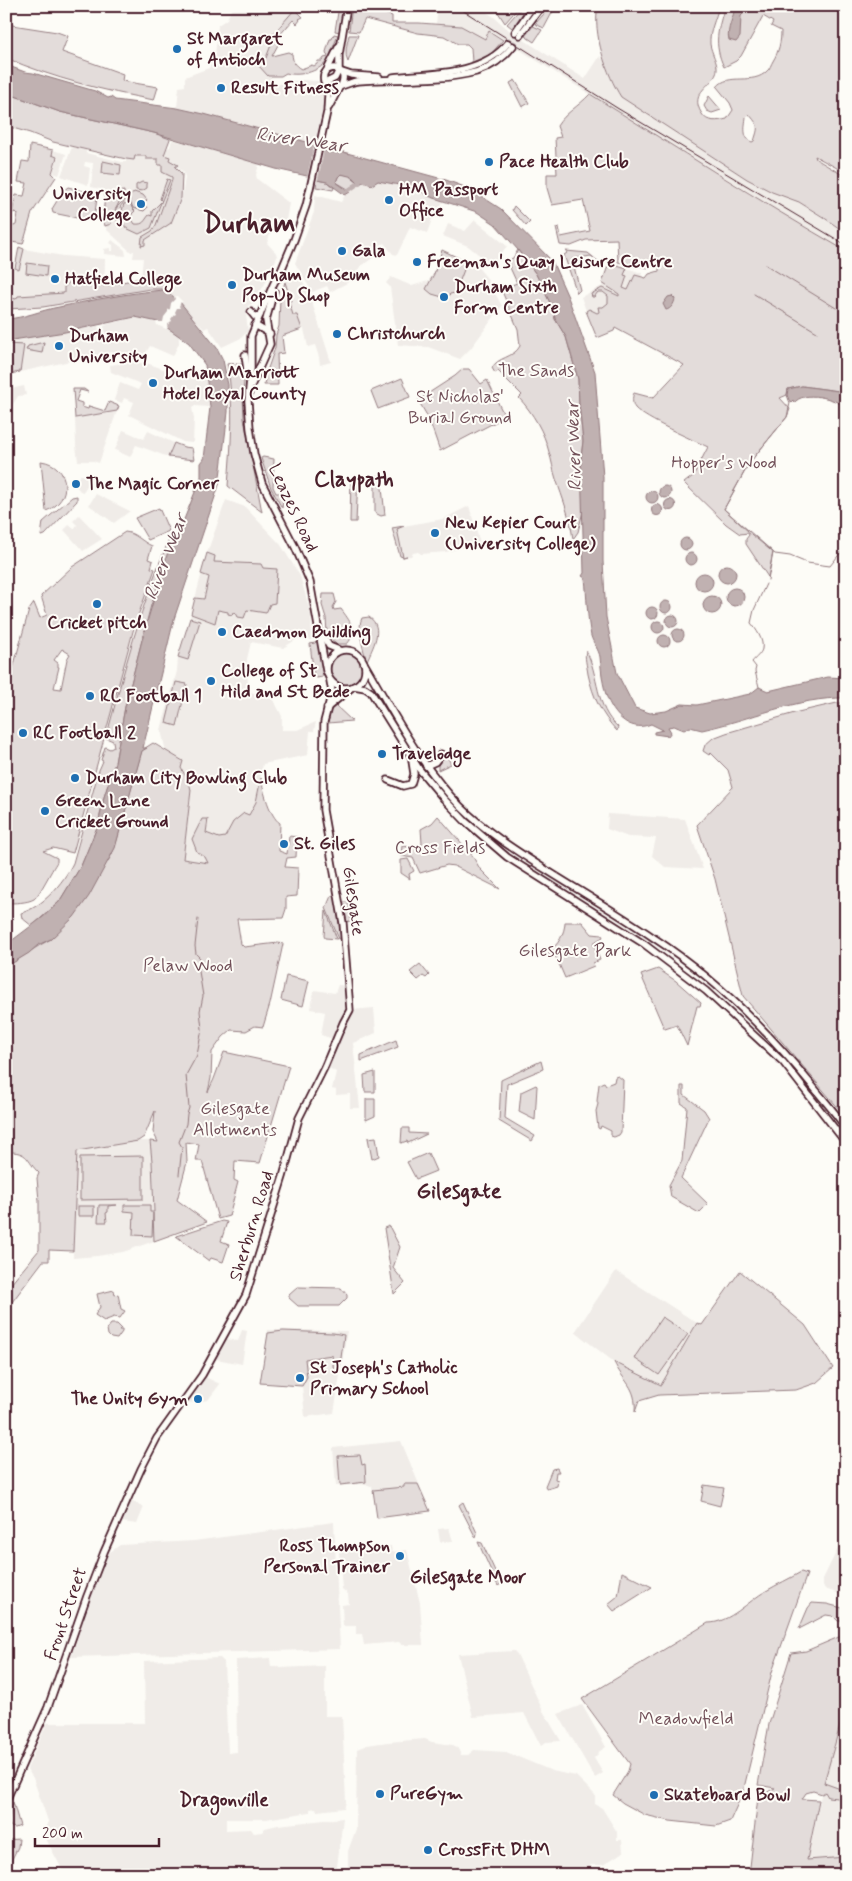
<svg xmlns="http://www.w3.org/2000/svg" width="852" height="1881" font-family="Mynerve,sans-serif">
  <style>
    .built { fill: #f0ece8 }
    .green { fill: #e3dcda; stroke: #967e82; fill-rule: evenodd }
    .water { fill: #c0b1b1; stroke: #91777b }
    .pier { fill: #fdfcf7 }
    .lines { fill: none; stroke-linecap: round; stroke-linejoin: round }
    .stream { stroke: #91777b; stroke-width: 1 }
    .canal { stroke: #c0b1b1; stroke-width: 4.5 }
    .trunk-tunnel { stroke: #d9d0ce; stroke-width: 5.5; stroke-dasharray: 5.5 3; stroke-linecap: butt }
    .primary-casing { stroke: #4a1f2b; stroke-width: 9 }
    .trunk-casing { stroke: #4a1f2b; stroke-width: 9 }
    .primary { stroke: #fdfcf7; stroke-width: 5.5 }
    .trunk { stroke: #fdfcf7; stroke-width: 5.5 }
    .rail { stroke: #4a1f2b; stroke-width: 1 }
    .poi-dot { fill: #1f6fb2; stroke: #fdfcf7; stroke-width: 2 }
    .labels { text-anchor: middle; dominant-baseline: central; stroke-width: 4; stroke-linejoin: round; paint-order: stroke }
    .poi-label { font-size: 18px; font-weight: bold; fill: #4a1f2b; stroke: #fdfcf7; text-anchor: start }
    .park-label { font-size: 18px; fill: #704e57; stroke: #fdfcf7 }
    .street-label { font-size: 18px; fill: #4a1f2b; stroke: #fdfcf7 }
    .water-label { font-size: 19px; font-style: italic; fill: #73525a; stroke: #fdfcf7 }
    .neighbourhood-label { font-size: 19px; font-weight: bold; fill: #4a1f2b; stroke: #fdfcf7 }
    .district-label { font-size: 22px; font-weight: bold; fill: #4a1f2b; stroke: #fdfcf7 }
    .town-label { font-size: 28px; font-weight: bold; fill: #4a1f2b; stroke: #fdfcf7 }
  </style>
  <rect width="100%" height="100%" fill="#fdfcf7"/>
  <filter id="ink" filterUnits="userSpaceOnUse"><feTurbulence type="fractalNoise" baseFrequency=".02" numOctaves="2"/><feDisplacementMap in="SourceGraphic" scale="10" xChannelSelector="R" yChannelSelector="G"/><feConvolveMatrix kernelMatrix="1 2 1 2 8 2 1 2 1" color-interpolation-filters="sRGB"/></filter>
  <g filter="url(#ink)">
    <g class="built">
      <polygon points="238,6 296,6 273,42 271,56 272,85 302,80 318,81 319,85 323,89 325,98 315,144 177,108 179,87 185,86 185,77 209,68 215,56 218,25 227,19 231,10"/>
      <polygon points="425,6 477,6 494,17 510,31 585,79 600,56 602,59 604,58 617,90 747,179 772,192 799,202 842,230 846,233 846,251 770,207 741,187 660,139 490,31 485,39 461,26 436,24 437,15 436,11"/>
      <polygon points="172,140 200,146 259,164 256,175 257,179 289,203 285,226 277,223 275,227 273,226 267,243 278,255 266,282 254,302 248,306 246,315 248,331 241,338 222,347 208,327 204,329 170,294 171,277 150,282 141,278 143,258 133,258 134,251 131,252 107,230 103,218 104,190 91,187 93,163 85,162 84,166 90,168 88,185 61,176 72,147 86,150 86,153 122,162 126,162 126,159 134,160 134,156 158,158 161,164 176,167 182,174 182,194 173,217 181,201 185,178 184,173 176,166 178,165 169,160 164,155 165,149 170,147"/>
      <polygon points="53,150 66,154 59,175 53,173 58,157 51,155"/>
      <polygon points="378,181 410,187 443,201 437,216 432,219 427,233 410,227 397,255 393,254 384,243 371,251 374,257 360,267 347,283 330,292 327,286 312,292 295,263 314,212 315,195 341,202 345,195 363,182"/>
      <polygon points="475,220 507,246 492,265 468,246 443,236 448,224 465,231"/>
      <polygon points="112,240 125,250 126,256 104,254 104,249 110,248 110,251 113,251 113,245 110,243"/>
      <polygon points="24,249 63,256 105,259 104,297 43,307 6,309 6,271 10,267 19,270"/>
      <polygon points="442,250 472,265 477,266 486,277 502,306 471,348 460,359 428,347 398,345 390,287 386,283 391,277 412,286 428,281 434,274"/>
      <polygon points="617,265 642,273 641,277 646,278 649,274 659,271 664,273 607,309 588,316 581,297 604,285 602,283 608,266"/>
      <polygon points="297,270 309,293 331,362 320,365 319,357 315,345 308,347 304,329 302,329 297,315 293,316 288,302 291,301 285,282 286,276"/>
      <polygon points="137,317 158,322 179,335 179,343 173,356 150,346 145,354 114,356 112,352 6,375 6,341 98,326 100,334 106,333 104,326 108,324"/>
      <polygon points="131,362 149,364 169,371 195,374 197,369 204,373 207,379 209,407 195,406 192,408 194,418 193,443 183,442 129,415 134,402 124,398 122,403 114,400 120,383 138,390 141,384 111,372 110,365"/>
      <polygon points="24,386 26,395 18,396 10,409 6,407 6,390"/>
      <polygon points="117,411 99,463 93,461 78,461 76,446 75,418"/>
      <polygon points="123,430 144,439 148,431 174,443 168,457 136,445 130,457 115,450"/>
      <polygon points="80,475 93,476 83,492 80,491 75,485 72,477 80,477"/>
      <polygon points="96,494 130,511 114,523 89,505"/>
      <polygon points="226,500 245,507 281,545 300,576 311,614 312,640 297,639 283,648 251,642 247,659 248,690 253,693 269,691 282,716 282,730 297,730 316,722 314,731 310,731 308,755 263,764 256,802 249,815 208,863 183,859 191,790 189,782 181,768 183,761 166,752 161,730 177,671 178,657 191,614 207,553"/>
      <polygon points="469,506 480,543 446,552 421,554 418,552 413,553 411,556 401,557 392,528 443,519"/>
      <polygon points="79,515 102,539 83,551 64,530 69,525 74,529 77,525 73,521"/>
      <polygon points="608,814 685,819 703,869 665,867 652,856 656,838 628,837 607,829"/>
      <polygon points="338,985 348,986 351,1010 374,1008 376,1033 353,1043 360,1108 350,1108 350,1094 336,1095 336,1090 332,1089 336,1072 325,1066 336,1040 321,1035 325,1012 311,1009 314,990 335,993"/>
      <polygon points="138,1141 150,1141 152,1161 154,1241 123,1252 97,1256 73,1258 77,1151"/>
      <polygon points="616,1271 697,1323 661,1385 614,1362 575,1332"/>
      <polygon points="242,1330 247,1331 242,1364 216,1359 227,1339 238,1341"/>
      <polygon points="268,1330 347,1331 334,1413 305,1417 302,1386 260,1383"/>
      <polygon points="205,1377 220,1384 208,1400 189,1403"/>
      <polygon points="401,1441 430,1511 377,1518 372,1486 359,1484 336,1486 333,1448"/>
      <polygon points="131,1501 144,1507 137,1524 122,1522"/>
      <polygon points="334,1522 340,1649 71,1657 106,1555 120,1545 194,1541"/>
      <polygon points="449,1528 453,1541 440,1542 438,1529"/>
      <polygon points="846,1532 846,1596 825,1589 823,1585 823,1579"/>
      <polygon points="391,1546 392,1552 407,1550 420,1603 423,1645 402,1645 399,1642 364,1645 362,1634 356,1634 356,1626 343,1626 342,1605 349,1604 348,1594 342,1589 339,1552"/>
      <polygon points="514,1651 517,1654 543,1711 561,1741 546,1742 541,1746 524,1713 473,1717 458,1654"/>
      <polygon points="220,1658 224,1662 228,1753 237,1752 236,1660 270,1658 271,1667 279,1666 280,1668 325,1666 325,1716 342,1716 346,1802 344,1808 317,1811 316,1808 310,1809 310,1812 266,1819 226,1819 226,1830 251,1829 254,1833 262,1832 265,1828 278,1825 343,1818 336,1875 65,1875 45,1837 48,1821 33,1778 27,1769 47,1723 145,1723 144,1661"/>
      <polygon points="846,1704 846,1857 807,1860 829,1758"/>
      <polygon points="582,1705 606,1747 597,1753 598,1754 594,1758 603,1773 595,1778 558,1714"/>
      <polygon points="425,1739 432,1742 453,1745 457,1747 461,1755 468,1755 474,1750 506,1752 552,1771 576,1776 595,1795 595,1804 602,1808 617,1832 617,1840 622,1840 623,1852 603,1865 590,1865 593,1869 588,1874 580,1873 569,1869 566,1873 557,1869 557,1875 347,1875 348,1873 348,1851 356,1829 357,1749 367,1745 388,1742"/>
    </g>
    <g class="green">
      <polygon points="339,6 343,6 340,32 335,31"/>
      <polygon points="352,6 370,6 370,8 392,16 392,23 419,23 461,26 485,39 489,31 503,40 491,54 472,62 471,48 467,44 458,44 444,36 418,33 365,19 359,32 349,31"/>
      <polygon points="494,6 520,6 505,23"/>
      <polygon points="523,6 528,6 512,28 507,24"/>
      <polygon points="551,6 558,6 552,13 544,28 535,24"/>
      <path d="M 598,6 L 719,6 C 716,19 709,31 710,44 C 711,52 718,63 717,70 C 716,85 687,91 702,114 C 707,123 718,121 727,119 L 733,110 L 730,103 L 717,87 C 728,72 753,86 767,71 C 770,69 771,64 773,61 C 779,51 781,42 781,31 L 771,26 L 773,22 L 763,16 L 741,56 L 736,61 L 724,67 C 713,44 718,29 725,6 L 846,6 L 846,173 L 815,156 L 816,159 L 846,177 L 846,233 L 823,217 L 799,202 L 772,192 L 747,179 L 621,97 C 607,75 592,33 598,6 ZM 749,114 C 759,126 759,126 754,141 L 752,142 C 742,138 745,126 746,117 Z"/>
      <path d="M 295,9 L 303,17 L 299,19 L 300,20 L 297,24 L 293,20 L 277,38 L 279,43 L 272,56 L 288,52 L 292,54 C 293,62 294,65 301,69 L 312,65 L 314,66 L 317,64 L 318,61 L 322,61 L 324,58 L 328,57 L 326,52 L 330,39 L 332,39 L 334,34 L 338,35 L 330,55 L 330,58 C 321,71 301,77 286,73 L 281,76 L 268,76 L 258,65 L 259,57 L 266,58 L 271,45 L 269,39 Z"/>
      <path d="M 6,24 L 57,32 L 68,36 L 62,52 L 123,74 L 122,81 L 158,87 L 154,100 C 104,91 53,78 6,58 Z"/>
      <polygon points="533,26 542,30 534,42 525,36"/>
      <path d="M 349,35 L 358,35 L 348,62 C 344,54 347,44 349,35 Z"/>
      <polygon points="515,80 529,103 522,107 510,83"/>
      <path d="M 590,94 C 675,147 759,201 846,251 L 846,392 L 802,386 L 788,389 L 787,395 L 780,398 L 790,409 L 787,417 L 750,462 L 724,509 L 773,552 L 768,577 L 746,544 L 746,539 L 749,535 L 748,533 L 740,534 L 726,524 L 684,483 L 693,476 L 708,447 C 693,440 645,419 635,408 C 632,404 632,397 634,393 L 653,398 L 684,365 L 615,328 L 614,331 L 597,338 L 586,311 L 589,309 L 597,313 L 599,312 L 598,307 L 603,307 L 608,303 L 608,296 L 603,292 L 598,292 L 594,297 L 592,297 L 591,294 L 602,288 L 619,296 L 619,294 L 602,283 L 608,266 L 617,265 L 627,268 L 624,275 L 627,276 L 623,288 L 628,290 L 635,275 L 646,278 L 649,274 L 659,271 L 659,264 L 650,263 L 649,268 L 618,262 L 617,239 L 586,240 L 571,246 L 560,245 L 556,228 L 559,227 L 561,237 L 590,231 L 583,200 L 552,205 L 547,188 L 547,174 L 557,174 L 555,138 L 561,137 L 557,126 C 565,113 579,106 590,94 Z"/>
      <polygon points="15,96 60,112 154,133 170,139 164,155 170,157 169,160 178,165 175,167 182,174 181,198 171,223 145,240 145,245 141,246 142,237 152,231 156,225 172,180 172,177 162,172 162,165 158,165 158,159 146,159 146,156 135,156 134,160 126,159 53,142 30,133 6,126 6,98"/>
      <polygon points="709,96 721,110 712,113 707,111 704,106"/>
      <polygon points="30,145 53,150 52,155 57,157 52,173 56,177 32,213 23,244 6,241 6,225 14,226 16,225 18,214 16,212 12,213 16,195 24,196 27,183 18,182 22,161 29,162"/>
      <polygon points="103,161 121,165 120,175 102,173"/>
      <polygon points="341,174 349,175 358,182 348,189 336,182 338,177"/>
      <path d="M 167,179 L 170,180 L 151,228 L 139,234 L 126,228 L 120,217 L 124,204 L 130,202 L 132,208 L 135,211 L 132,214 L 131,218 L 135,224 C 144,225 144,221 149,215 L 152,216 L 152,211 L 162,201 L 160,199 Z"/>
      <polygon points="317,180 327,182 334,188 333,190 316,187"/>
      <polygon points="142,182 147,183 147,188 142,191 136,190 136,185"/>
      <polygon points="68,187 95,194 97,198 94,220 92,221 53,213 52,209 63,191"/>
      <path d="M 124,191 L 124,194 L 121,195 C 120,205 111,213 111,224 L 105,226 L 103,218 L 105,193 Z"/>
      <path d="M 134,192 L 143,195 L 147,200 L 144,203 L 147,208 L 144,211 L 133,208 L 129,198 C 121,204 115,211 120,223 L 119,223 C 105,207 129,200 134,192 Z"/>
      <polygon points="514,206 530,222 526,226 512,210"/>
      <polygon points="19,247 24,249 19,270 15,268"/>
      <polygon points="442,250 467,262 455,293 450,294 446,298 432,294 426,289 434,274"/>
      <path d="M 518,250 L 536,274 L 554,311 L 555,319 L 566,337 L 578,379 L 579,404 L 583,441 L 581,458 L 583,511 L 578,532 L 573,539 C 570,517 563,499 556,479 C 553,470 552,461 549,452 C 544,432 533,413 519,398 L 522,395 L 498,371 L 495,373 L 492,368 C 497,357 514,358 520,346 L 518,329 L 501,289 L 517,283 L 507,261 L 513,258 Z"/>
      <polygon points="566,251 588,253 604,266 591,256 572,259 580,290 577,293 564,255 567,253"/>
      <polygon points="27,263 47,266 46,276 26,273"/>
      <polygon points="171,277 170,289 150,289 43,307 7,309 6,315 6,297 16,299 18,296 64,293 64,287 71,281 103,282 103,286 108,286 108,282 118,283 141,278 150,282"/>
      <polygon points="285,282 291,301 289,302 293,315 297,315 302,329 282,336 284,353 277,354 278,385 264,385 266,374 275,348 276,335 279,326 280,297"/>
      <polygon points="44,342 42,353 26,350 28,346"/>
      <polygon points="6,344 24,345 20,372 10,374 8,367 10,352 6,351"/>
      <path d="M 231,363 L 245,365 L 243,395 L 244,419 L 262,512 L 228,486 C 231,445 235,404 227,364 Z"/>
      <polygon points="463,369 469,369 481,384 487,380 505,417 440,451 429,419 418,400 455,376"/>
      <polygon points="402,378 410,397 378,409 371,391"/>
      <polygon points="73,389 84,389 88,392 80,390 76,401 82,403 82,407 88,409 89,406 105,411 109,402 119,406 117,411 75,418"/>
      <polygon points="174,443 184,447 192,448 194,460 168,457"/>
      <polygon points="263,457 274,459 273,487 276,493 284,493 282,508 271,488 261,458"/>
      <path d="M 41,461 C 71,465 73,501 46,511 Z"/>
      <polygon points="354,476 358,477 356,522 350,522 351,478"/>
      <polygon points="375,476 379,476 381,479 385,515 381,516 375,513"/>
      <polygon points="77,496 77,501 45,535 41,536 43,522 72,497"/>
      <polygon points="159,508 169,531 148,540 135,518"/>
      <polygon points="404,526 397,529 403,557 407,556 403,557 400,556 392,528"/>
      <path d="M 125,532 C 136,533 142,542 152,546 L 148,559 L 153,561 L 151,568 L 155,569 L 135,624 L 73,853 L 53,848 L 43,851 L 57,858 L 57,862 C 52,869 39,896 34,899 C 27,903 14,903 6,903 L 6,694 L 29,610 L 34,603 L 40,618 L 47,615 L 41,596 L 72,567 ZM 62,649 L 70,654 L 67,659 L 61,689 L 54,688 L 59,667 L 58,667 L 58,663 L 54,660 Z"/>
      <path d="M 169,540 L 175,542 L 151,605 L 125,707 L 115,763 L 104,797 L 98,825 L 81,866 L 59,902 L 32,926 L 22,918 L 21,913 C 43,907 63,883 73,863 L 99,770 L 103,761 L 101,760 L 105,747 L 110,749 L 114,747 L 113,741 L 106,738 C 124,672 141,603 169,540 Z"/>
      <polygon points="207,553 215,556 214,562 261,564 263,568 277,569 275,603 270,604 266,613 247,610 244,618 238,617 236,613 233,612 232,615 228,614 228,612 218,610 215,623 191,614 195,598 204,599 209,577 201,574"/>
      <path d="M 323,594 L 334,594 L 336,602 L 333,607 L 334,610 L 341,609 C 349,620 359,631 347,644 L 336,644 L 327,634 L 326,618 L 322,605 Z"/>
      <path d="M 369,617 C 385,628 372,648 367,661 C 363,651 357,626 362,618 Z"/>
      <polygon points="190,618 200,621 188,660 178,657"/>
      <polygon points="318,640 323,671 322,677 317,678 314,676 310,644 315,643"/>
      <path d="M 586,650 C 599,675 595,708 618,727 L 617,731 C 601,714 593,697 588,674 C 587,666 584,657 586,650 Z"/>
      <circle cx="345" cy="669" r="17"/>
      <polygon points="176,682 187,684 177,726 166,723"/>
      <polygon points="837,703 846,703 846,1117 743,996 715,879 697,825 733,787 728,770 711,753 709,755 703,751 705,745 713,738 726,733 798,712"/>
      <polygon points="335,705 352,721 328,723 331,709"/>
      <path d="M 153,743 L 183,761 L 181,768 L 189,782 L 191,790 L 183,859 L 208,863 L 205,857 L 197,852 L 192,839 L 202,819 L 208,819 L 206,833 L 219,838 L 225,837 L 233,822 L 244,813 L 249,815 L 256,802 L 261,778 C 263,790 270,817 280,823 L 279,851 L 287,854 L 289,836 L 297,837 L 296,857 L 287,858 L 285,867 L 298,868 L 297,896 L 286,897 L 286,909 L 283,918 L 237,919 L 241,944 L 244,947 L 278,943 L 283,944 L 270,1004 L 263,1027 L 255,1026 L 246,1031 L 231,1030 L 223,1037 L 212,1052 L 211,1078 L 208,1092 L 214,1079 L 224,1052 L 289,1066 L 260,1163 L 235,1161 L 234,1180 L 238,1182 L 229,1216 L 218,1219 L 202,1161 L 196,1161 L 199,1144 L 186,1142 L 187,1162 L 177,1200 L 207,1222 L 154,1241 L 153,1213 L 152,1236 L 133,1235 L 134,1212 L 124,1211 L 124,1205 L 150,1205 L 150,1212 L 154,1212 L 152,1161 L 150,1141 L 158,1142 L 153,1132 L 155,1111 L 144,1137 L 138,1141 L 77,1151 L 73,1251 L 49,1250 L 49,1261 L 43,1261 L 6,1310 L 6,1290 L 39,1250 L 39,1201 L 37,1178 L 39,1173 C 26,1161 30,1151 6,1152 L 6,967 C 21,958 35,947 51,939 L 110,858 L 115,847 L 142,750 Z"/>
      <polygon points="446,754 451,764 438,770 438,765"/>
      <polygon points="438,816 472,855 480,869 500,889 454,866 447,865 420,873 413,858 401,856 402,846 420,848 422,843 421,829 432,823"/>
      <polygon points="408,859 414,871 409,874 410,879 401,873 401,860"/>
      <polygon points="335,895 341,938 339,939 326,908 331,896"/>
      <polygon points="342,902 348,902 351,918 350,921 345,922"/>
      <polygon points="326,911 337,939 325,938 324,936"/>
      <path d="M 565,922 L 582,922 L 592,934 L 602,935 L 603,937 L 593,943 L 600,960 L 593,963 L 594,966 L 565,978 L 556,957 L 549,956 L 548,951 C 558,947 565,932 565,922 Z"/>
      <polygon points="420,964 429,975 426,978 423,976 418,980 410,972"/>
      <polygon points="658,969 676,981 701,1003 700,1006 697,1006 687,1046 677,1025 665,1029 663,1026 641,975"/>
      <polygon points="286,976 309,981 303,1006 281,1000"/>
      <polygon points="396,1040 398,1047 361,1061 361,1055"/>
      <polygon points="541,1061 543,1069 507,1084 505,1118 535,1136 532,1141 499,1121 501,1080"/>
      <polygon points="375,1072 375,1092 365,1092 364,1075"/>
      <polygon points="618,1076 623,1080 621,1132 619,1135 614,1137 611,1136 611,1131 601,1126 600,1129 598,1128 596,1111 598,1104 597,1101 599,1084 604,1082 606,1085 614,1082 615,1077"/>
      <polygon points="536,1085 537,1086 535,1120 519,1112 521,1092"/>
      <polygon points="681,1086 684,1086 684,1095 704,1110 709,1118 681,1178 708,1204 699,1213 671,1197 669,1185 682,1161 687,1107 681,1103"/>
      <polygon points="366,1099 375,1099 375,1116 366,1120"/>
      <polygon points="402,1128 409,1128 409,1133 427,1134 408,1143 407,1141 401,1143"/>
      <polygon points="376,1137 379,1156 372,1159 368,1138"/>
      <polygon points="428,1153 436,1171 416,1179 407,1162"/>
      <polygon points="143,1156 143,1199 80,1200 80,1157"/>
      <polygon points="99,1205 117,1205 108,1206 108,1212 106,1213 107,1222 98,1222"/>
      <rect x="78" y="1206" width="16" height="10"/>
      <polygon points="222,1221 227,1222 221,1241 229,1244 223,1262 211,1258 209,1261 176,1236"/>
      <polygon points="389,1226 400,1247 393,1268 405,1283 394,1294 384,1228"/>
      <path d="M 740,1271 L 805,1325 L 833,1368 L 816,1383 L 796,1390 L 659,1395 L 639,1401 L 635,1412 C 637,1386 623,1382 614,1362 L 661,1385 L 697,1323 L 702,1325 Z"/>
      <polygon points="298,1287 341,1288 347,1295 347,1298 339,1306 298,1306 289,1298 289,1295"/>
      <polygon points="114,1290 115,1295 118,1294 121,1309 125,1311 120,1318 114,1317 104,1321 95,1315 100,1307 97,1294"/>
      <polygon points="662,1317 688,1334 659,1375 634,1358"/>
      <polygon points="111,1324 117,1324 121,1328 119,1330 122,1330 122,1332 117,1339 111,1338 108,1335 107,1329"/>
      <polygon points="283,1331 333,1333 344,1335 339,1373 334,1374 332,1355 305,1359 307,1377 302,1386 260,1383 268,1333"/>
      <polygon points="360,1455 362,1465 365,1464 366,1482 340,1485 338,1456"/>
      <polygon points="557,1468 559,1472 556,1472 555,1479 558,1480 557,1486 547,1489 545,1486 552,1469"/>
      <polygon points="404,1484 418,1484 430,1511 377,1518 373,1490 404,1487"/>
      <polygon points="704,1485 724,1488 720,1506 701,1501"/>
      <polygon points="463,1502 477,1533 476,1538 459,1505"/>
      <polygon points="478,1542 482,1543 501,1584 498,1586"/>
      <polygon points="622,1572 652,1587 614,1611 608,1604 618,1596"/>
      <path d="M 801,1572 L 807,1574 L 772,1672 L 743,1792 L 730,1821 L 716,1826 L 670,1821 L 645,1815 L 623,1803 L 613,1795 L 628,1771 L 630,1764 L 582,1699 L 708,1623 C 730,1623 748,1601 766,1591 C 778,1584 789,1579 801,1572 Z"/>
      <polygon points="812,1603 827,1604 846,1609 846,1621 838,1621 833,1616 826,1615 799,1629 808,1608"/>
      <polygon points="846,1634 846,1704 824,1783 846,1791 846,1799 828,1797 825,1792 822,1794 813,1791 806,1793 802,1799 819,1800 807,1860 846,1857 846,1875 747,1875 748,1869 750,1867 758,1797 775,1788 758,1785 769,1724 791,1653 806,1651"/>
      <polygon points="13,1802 20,1826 15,1828 11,1827 8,1822"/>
      <polygon points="19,1839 18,1847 6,1871 6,1840"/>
    </g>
    <g class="water">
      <path d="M 735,6 L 746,6 L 744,13 L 741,16 L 740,37 L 736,42 L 729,40 C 726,29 734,18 735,6 Z"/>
      <path d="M 6,65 L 25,72 L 33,73 L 95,91 L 108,98 L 111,97 L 115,100 L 177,108 L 204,114 L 446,180 L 470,189 L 501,209 L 552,261 L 568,297 L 595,372 L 603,477 L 603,561 L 606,617 L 617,673 L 635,708 L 650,713 L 666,711 L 682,704 L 697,705 L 750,694 L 759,687 L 768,691 L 828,677 L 846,678 L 846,698 C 796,697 750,720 702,730 L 690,727 L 684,730 L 674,726 L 668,727 L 671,732 L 668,736 L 654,734 L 654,732 L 663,730 L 651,724 C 628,734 610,711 605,691 C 602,680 601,668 600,657 C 599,650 593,643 591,636 C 587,617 587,597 585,578 L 582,576 L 584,573 L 581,458 L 583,441 L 579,404 L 578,379 L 566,337 L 555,319 L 554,311 L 536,274 L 518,250 L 495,224 L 477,212 L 428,196 L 421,191 L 410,187 L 378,181 L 372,185 L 363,182 L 360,184 L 353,177 L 341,174 L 338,177 L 336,182 L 350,192 L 345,195 L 327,182 L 317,180 L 307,176 L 276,169 L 154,133 L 60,112 L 15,96 L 6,98 Z"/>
      <path d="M 163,290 L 170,294 L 180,302 L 217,348 L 223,360 L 228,385 L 228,412 L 219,485 L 174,619 L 143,748 L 147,748 L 142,751 L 115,848 L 89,896 L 74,917 L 51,939 L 38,945 L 29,953 L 6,967 L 6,945 L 43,917 L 59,902 L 81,866 L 98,825 L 104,797 L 115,763 L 125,707 L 144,632 L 170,545 L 173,545 L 175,542 L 201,477 L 201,463 L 204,459 L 210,407 L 205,365 L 189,343 L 172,331 L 158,322 L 135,317 L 65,332 L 6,341 L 6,319 C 25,318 41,310 59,307 C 93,300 128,293 163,290 Z"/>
      <path d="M 672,296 L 675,299 C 674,304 671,309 666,310 L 663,304 L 668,297 Z"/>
      <path d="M 802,386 L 846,392 L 846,407 C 834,398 804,390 794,403 L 793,400 L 790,403 L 787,395 L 788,389 Z"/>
      <circle cx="665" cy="492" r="6"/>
      <circle cx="652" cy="497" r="6"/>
      <circle cx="670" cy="505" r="5.5"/>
      <circle cx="657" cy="510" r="5.5"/>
      <circle cx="686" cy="544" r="6"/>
      <circle cx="691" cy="559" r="6"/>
      <circle cx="727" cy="574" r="9"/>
      <circle cx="704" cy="582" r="9"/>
      <circle cx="735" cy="597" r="9"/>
      <circle cx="712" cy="605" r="9"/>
      <circle cx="666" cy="607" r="6"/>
      <circle cx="652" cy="613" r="6"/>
      <circle cx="672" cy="621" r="6"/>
      <circle cx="658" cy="627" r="6"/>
      <circle cx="678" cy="635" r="6"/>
      <circle cx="664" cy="641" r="6"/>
    </g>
    <g class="pier">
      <polygon points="315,142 325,145 317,183 307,178"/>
      <polygon points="177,296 183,302 181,302 179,306 180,308 177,308 175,312 176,314 174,315 171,319 172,321 170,322 167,326 168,328 166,329 157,325 156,322 163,322 164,317 168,312 168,310 170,309 171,303 175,299 174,297"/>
    </g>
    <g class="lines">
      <g class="stream">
        <polyline points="766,265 836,308"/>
        <polyline points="754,294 817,332"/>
        <polyline points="750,462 787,417 790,403"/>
        <polyline points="746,469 724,509 749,532"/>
        <polyline points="751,534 775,554 790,556 807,563 830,566 846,546"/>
        <polyline points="768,580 773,553"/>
        <path d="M 759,687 L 755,671 L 756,667 L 752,662 C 755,658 761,654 762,649 C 764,640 756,629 751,623 L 754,610 L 766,584"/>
        <polyline points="179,1175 182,1147 179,1142 186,1124 187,1114 189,1108 186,1075 197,1055 202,1029 200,1011 203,996 198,965 200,958 196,954 195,946 198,919"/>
      </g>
      <polyline class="canal" points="349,190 359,183"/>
      <g class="trunk-tunnel">
        <polyline points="508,43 515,32"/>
        <polyline points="513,46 520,35"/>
      </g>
      <g class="primary-casing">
        <g id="primary">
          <polyline points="327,708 351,688"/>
          <polyline points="6,1801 48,1707 87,1596 104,1552 141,1469 157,1438 202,1375 246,1295 283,1177 299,1118 324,1068 343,1023 350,1010 343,923 323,810 324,722 332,692 330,681"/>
        </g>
      </g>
      <g class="trunk-casing">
        <g id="trunk">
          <polyline points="515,32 533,6"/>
          <polyline points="520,35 542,6"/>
          <polyline points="327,70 339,46"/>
          <polyline points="342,72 351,75 379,77"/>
          <path d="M 393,77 C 432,73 481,76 508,43"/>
          <polyline points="325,83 335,78 339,70 339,55 347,6"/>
          <path d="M 341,86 C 345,78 344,72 335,68 C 327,68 322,73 324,82 C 332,95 346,82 358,81 C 397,78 438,82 476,72 C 491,67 503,59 513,46"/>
          <polyline points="329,107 339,88"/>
          <polyline points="278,275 273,285 251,336 251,368 248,401 250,428 254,454 262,483 295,547 310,582 326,671"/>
          <polyline points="278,278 294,240 306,206 327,112 328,95 326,85"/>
          <polyline points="251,312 255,317 260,315"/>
          <polyline points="255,325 270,334"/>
          <polyline points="245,355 248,377"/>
          <polyline points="251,386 270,344 266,320 274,291"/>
          <polyline points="322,634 329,646 339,650"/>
          <circle cx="346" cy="669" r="19"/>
          <path d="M 364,663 C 393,712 419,764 460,806 C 486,832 518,852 548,871 C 583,893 619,914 654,938 C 714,977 765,1028 811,1084 C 822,1098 835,1112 846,1128"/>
          <polyline points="354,686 365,688 371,692 419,769 444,799 465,821 507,857 644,944 706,991 783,1062 846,1143"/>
          <polyline points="426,766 435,762 441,754"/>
          <polyline points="388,780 403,786 411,784 414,774 412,761"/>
        </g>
      </g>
      <use href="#primary" class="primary"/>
      <use href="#trunk" class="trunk"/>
      <polyline class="rail" points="456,6 617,108 846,245"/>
    </g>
  </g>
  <g class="poi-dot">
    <circle cx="177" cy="49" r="5"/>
    <circle cx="221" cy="88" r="5"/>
    <circle cx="489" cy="162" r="5"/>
    <circle cx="389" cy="200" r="5"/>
    <circle cx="141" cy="204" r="5"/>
    <circle cx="342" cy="251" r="5"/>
    <circle cx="417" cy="262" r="5"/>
    <circle cx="55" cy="279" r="5"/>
    <circle cx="232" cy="285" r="5"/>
    <circle cx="444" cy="297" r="5"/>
    <circle cx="337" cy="334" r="5"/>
    <circle cx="59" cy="346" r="5"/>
    <circle cx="153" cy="383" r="5"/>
    <circle cx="76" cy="484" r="5"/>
    <circle cx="435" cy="533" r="5"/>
    <circle cx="97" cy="604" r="5"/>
    <circle cx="222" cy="632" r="5"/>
    <circle cx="211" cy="681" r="5"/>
    <circle cx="90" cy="696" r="5"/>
    <circle cx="23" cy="733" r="5"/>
    <circle cx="382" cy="754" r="5"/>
    <circle cx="75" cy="778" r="5"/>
    <circle cx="45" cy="811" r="5"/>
    <circle cx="284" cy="844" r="5"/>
    <circle cx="300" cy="1378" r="5"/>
    <circle cx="198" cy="1399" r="5"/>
    <circle cx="400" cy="1556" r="5"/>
    <circle cx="380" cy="1794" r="5"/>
    <circle cx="654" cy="1795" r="5"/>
    <circle cx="428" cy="1850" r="5"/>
  </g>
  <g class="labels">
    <g class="poi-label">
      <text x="187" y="39">St Margaret<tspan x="187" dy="21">of Antioch</tspan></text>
      <text x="231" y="88">Result Fitness</text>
      <text x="499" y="162">Pace Health Club</text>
      <text x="399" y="190">HM Passport<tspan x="399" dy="21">Office</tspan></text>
      <text x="131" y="194" text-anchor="end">University<tspan x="131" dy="21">College</tspan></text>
      <text x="352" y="251">Gala</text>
      <text x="427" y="262">Freeman's Quay Leisure Centre</text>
      <text x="242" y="275">Durham Museum<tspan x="242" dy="21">Pop-Up Shop</tspan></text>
      <text x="65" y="279">Hatfield College</text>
      <text x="454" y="287">Durham Sixth<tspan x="454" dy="21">Form Centre</tspan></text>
      <text x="347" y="334">Christchurch</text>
      <text x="69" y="336">Durham<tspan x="69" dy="21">University</tspan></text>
      <text x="163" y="373">Durham Marriott<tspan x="163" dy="21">Hotel Royal County</tspan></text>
      <text x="86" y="484">The Magic Corner</text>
      <text x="445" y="523">New Kepier Court<tspan x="445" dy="21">(University College)</tspan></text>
      <text x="97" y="623" text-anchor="middle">Cricket pitch</text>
      <text x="232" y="632">Caedmon Building</text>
      <text x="221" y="671">College of St<tspan x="221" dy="21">Hild and St Bede</tspan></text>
      <text x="100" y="696">RC Football 1</text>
      <text x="33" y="733">RC Football 2</text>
      <text x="392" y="754">Travelodge</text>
      <text x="85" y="778">Durham City Bowling Club</text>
      <text x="55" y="801">Green Lane<tspan x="55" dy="21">Cricket Ground</tspan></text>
      <text x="294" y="844">St. Giles</text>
      <text x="310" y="1368">St Joseph's Catholic<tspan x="310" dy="21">Primary School</tspan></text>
      <text x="188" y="1399" text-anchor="end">The Unity Gym</text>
      <text x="390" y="1546" text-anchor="end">Ross Thompson<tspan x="390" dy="21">Personal Trainer</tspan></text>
      <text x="390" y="1794">PureGym</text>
      <text x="664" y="1795">Skateboard Bowl</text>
      <text x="438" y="1850">CrossFit DHM</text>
    </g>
    <g class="park-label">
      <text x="536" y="371">The Sands</text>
      <text x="460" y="397">St Nicholas'<tspan x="460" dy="21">Burial Ground</tspan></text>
      <text x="724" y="463">Hopper's Wood</text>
      <text x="440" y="848">Cross Fields</text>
      <text x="575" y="951">Gilesgate Park</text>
      <text x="188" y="966">Pelaw Wood</text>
      <text x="235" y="1109">Gilesgate<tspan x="235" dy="21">Allotments</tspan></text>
      <text x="686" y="1719">Meadowfield</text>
    </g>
    <g class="street-label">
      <text transform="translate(293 508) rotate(65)">Leazes Road</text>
      <text transform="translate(353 901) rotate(82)">Gilesgate</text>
      <text transform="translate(252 1226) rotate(-73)">Sherburn Road</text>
      <text transform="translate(66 1614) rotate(-71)">Front Street</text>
    </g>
    <g class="water-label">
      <text transform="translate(301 140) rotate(8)">River Wear</text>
      <text transform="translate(574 446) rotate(-92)">River Wear</text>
      <text transform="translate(166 557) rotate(-69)">River Wear</text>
    </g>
    <g class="neighbourhood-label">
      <text x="468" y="1577">Gilesgate Moor</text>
      <text x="224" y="1800">Dragonville</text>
    </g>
    <g class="district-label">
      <text x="354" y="480">Claypath</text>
      <text x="459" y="1192">Gilesgate</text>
    </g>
    <g class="town-label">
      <text x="249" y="224">Durham</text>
    </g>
  </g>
  <rect width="852" height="1881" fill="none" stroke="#fdfcf7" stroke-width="25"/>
  <rect x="12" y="12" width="827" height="1856" fill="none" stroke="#4a1f2b" stroke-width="2" filter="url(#ink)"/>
  <path d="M35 1838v8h124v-8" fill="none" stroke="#4a1f2b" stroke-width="2.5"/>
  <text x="42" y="1838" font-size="15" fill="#4a1f2b" stroke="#fdfcf7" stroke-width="4" paint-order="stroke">200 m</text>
</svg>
